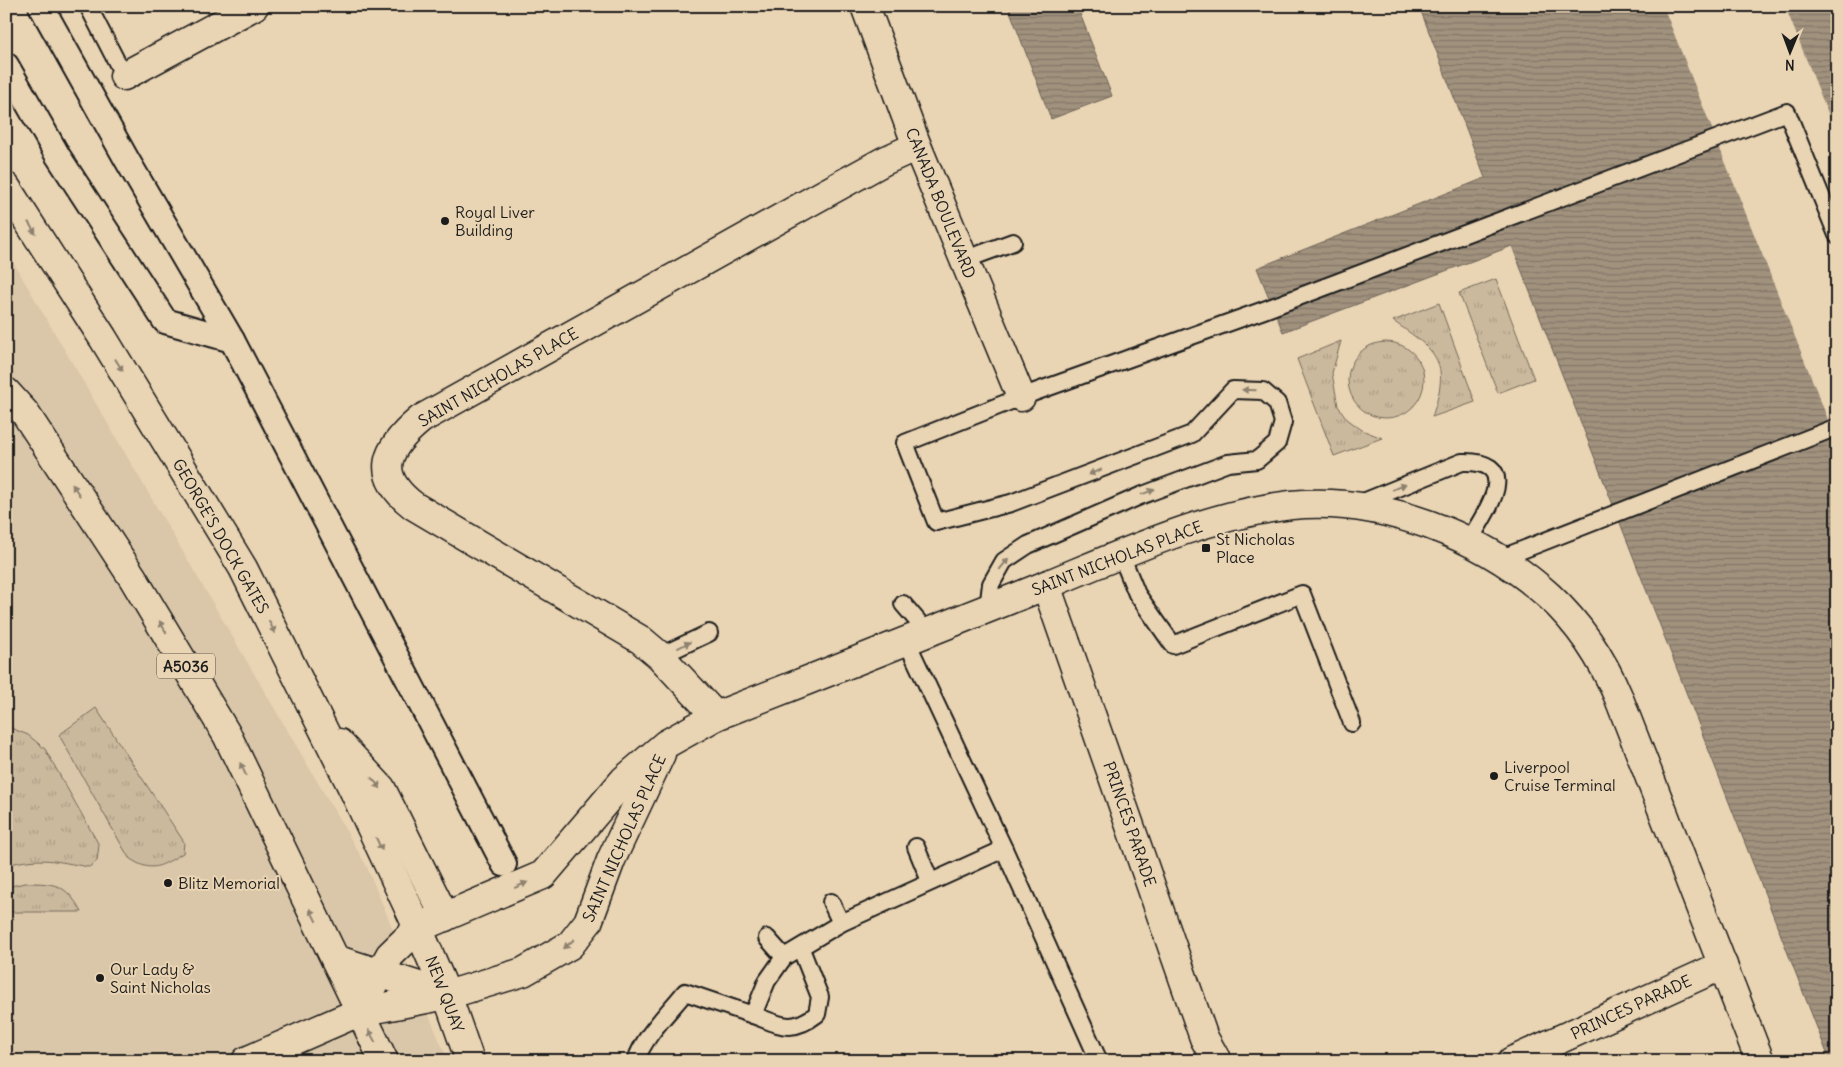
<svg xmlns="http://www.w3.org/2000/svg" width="1843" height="1067" font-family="Delius,sans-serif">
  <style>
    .built { fill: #dac6a8 }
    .grass { fill: url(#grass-tufts); stroke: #746a5c }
    .water { fill: url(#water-rules); stroke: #6c6357 }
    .pier { fill: #e9d4b3 }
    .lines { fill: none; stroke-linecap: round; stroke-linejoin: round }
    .service-casing { stroke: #1c1c1c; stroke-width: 20 }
    .pedestrian-casing { stroke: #1c1c1c; stroke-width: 28 }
    .minor-casing { stroke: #1c1c1c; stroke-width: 31 }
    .primary-casing { stroke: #1c1c1c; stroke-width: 31 }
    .trunk-casing { stroke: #1c1c1c; stroke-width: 31 }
    .service { stroke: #e9d4b3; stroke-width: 16 }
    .pedestrian { stroke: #e9d4b3; stroke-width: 24 }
    .minor { stroke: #e9d4b3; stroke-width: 28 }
    .primary { stroke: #e9d4b3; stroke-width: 28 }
    .trunk { stroke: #e9d4b3; stroke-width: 28 }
    .oneway { fill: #8d816f }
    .poi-dot { fill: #1c1c1c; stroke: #e9d4b3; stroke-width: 2 }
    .labels { text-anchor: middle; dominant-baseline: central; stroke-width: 4; stroke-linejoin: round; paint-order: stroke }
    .shield { fill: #e9d4b3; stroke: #5a5349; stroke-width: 1 }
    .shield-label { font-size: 15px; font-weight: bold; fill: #1c1c1c }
    .street-label { font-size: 16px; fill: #1c1c1c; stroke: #e9d4b3 }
    .poi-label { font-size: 16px; fill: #1c1c1c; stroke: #e9d4b3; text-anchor: start }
  </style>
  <defs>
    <pattern id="grass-tufts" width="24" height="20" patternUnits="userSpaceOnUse" patternTransform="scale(1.25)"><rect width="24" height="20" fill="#cbb99d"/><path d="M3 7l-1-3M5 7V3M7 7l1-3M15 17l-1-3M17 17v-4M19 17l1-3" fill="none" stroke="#ae9e87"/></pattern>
    <pattern id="water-rules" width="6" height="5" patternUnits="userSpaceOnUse" patternTransform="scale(1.25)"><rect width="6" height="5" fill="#a1927e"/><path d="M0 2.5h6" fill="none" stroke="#827666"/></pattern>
  </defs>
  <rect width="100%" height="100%" fill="#e9d4b3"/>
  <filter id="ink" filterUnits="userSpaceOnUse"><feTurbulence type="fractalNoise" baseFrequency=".02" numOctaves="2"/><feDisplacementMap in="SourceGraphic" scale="10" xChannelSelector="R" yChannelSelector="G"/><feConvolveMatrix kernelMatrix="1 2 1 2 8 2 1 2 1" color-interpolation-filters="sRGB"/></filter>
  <g filter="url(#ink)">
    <polygon class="built" points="6,250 366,865 448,1061 6,1061"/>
    <g class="grass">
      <polygon points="1496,279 1534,379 1498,393 1459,293"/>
      <path d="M 1439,303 L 1475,402 L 1432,417 C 1451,361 1438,352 1393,321 Z"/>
      <polygon points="1341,341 1332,373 1338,406 1347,419 1362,430 1382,438 1334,456 1297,359"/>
      <circle cx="1386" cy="380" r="38"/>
      <path d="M 96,708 L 184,842 L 183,853 C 161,866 152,874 129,858 L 59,735 Z"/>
      <path d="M 6,726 L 28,735 L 45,749 L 99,845 L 97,861 L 89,867 C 54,861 43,856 6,865 Z"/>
      <path d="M 25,883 C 57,883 65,884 82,912 L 6,912 L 6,887 Z"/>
    </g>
    <g class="water">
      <polygon points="1008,6 1077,6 1112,96 1051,119"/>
      <polygon points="1419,6 1837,6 1837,1061 1830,1061 1512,246 1283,332 1257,268 1485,178"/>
    </g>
    <polygon class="pier" points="1663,6 1785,6 1837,136 1837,442"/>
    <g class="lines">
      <g class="service-casing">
        <g id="service">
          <polyline points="88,6 124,76"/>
          <polyline points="964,260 1013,242"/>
          <path d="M 1356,505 L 1462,462 C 1526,460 1484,514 1468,543"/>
          <polyline points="1121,555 1137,594 1173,645 1302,594 1352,723"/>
          <polyline points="1499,559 1837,427"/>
          <polyline points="903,604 927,632"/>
          <polyline points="988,609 991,584 1004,561 1028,545 1140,496 1228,463 1257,460 1277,443 1283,422 1277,403 1263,391 1233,390 1192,434 1011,503 936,522 905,443 1021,397 1264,310 1787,112 1837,235"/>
          <polyline points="906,640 1004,849 1099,1061"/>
          <polyline points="660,656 709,633"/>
          <polyline points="916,847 930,881"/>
          <polyline points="831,902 841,923"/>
          <polyline points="767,938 784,957"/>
          <path d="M 753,1015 C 781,1025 791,1034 817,1014 L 820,997 L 801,949"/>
          <path d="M 636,1061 C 643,1037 670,1011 685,992 L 753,1015 L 767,981 L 784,957 L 841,923 L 1004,849"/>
        </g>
      </g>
      <g class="pedestrian-casing">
        <g id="pedestrian">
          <polyline points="41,6 127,160 232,340 504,864"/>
          <polyline points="6,65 58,156 165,321 232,340"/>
        </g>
      </g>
      <g class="minor-casing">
        <g id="minor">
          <polyline points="865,6 917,146 1021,397"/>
          <polyline points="124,76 254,6"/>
          <polyline points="1046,585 1204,1038 1217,1061"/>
          <path d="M 716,716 L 660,656 L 641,640 L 414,506 C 372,474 386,448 421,419 L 815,199 L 884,161 L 917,146"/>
          <path d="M 418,928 L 543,875 L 624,780 L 666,744 L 716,716 C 824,674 932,631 1039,588 C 1120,555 1204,515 1291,505 C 1381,496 1483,536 1549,596 C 1580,625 1602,658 1618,696 L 1760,1061"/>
          <polyline points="447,995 523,972 570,945 588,922 611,860 661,754"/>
          <polyline points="1512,1061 1723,965"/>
        </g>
      </g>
      <g class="primary-casing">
        <g id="primary">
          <polyline points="359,1012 390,955 418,928"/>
          <polyline points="246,1061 359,1012 447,995"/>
        </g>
      </g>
      <g class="trunk-casing">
        <g id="trunk">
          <polyline points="6,187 103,338 243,568 354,791 418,928 447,995 470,1061"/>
          <polyline points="6,392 25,413 133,578 227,735 384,1061"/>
          <polyline points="339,743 381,788 445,917"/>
          <polyline points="335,959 447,995"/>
        </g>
      </g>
      <use href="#service" class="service"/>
      <use href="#pedestrian" class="pedestrian"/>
      <use href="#minor" class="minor"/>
      <use href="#primary" class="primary"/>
      <use href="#trunk" class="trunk"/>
    </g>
    <defs><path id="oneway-solid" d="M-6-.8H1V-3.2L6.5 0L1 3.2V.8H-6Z" transform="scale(1.25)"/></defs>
    <g class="oneway">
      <use href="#oneway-solid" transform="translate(32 228) rotate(58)"/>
      <use href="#oneway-solid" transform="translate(119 365) rotate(58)"/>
      <use href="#oneway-solid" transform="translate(1249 390) rotate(-178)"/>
      <use href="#oneway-solid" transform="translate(1095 472) rotate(159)"/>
      <use href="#oneway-solid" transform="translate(1399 487) rotate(-22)"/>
      <use href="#oneway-solid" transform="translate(76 490) rotate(-123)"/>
      <use href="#oneway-solid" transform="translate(1148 492) rotate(-20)"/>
      <use href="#oneway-solid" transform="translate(1004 564) rotate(-51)"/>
      <use href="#oneway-solid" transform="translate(163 627) rotate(-121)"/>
      <use href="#oneway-solid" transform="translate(272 627) rotate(63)"/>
      <use href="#oneway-solid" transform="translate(684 645) rotate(-26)"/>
      <use href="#oneway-solid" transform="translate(243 769) rotate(-115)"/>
      <use href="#oneway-solid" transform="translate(376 783) rotate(49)"/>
      <use href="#oneway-solid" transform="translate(379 844) rotate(65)"/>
      <use href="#oneway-solid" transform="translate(521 885) rotate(-24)"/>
      <use href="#oneway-solid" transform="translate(313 915) rotate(-117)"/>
      <use href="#oneway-solid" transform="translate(569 944) rotate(139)"/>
      <use href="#oneway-solid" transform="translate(372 1036) rotate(-118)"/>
    </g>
  </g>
  <g class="poi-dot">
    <circle cx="445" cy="221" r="5"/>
    <rect x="1201" y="543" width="10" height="10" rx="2.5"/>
    <circle cx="1494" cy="776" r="5"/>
    <circle cx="168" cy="883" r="5"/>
    <circle cx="100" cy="978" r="5"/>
  </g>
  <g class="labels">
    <rect class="shield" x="157" y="653.5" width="58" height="25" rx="4"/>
    <g class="shield-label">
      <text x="186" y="666">A5036</text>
    </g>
    <g class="street-label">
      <text transform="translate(941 203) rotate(68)">CANADA BOULEVARD</text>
      <text transform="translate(498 377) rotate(-30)">SAINT NICHOLAS PLACE</text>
      <text transform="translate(221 536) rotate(60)">GEORGE'S DOCK GATES</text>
      <text transform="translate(1117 558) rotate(-21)">SAINT NICHOLAS PLACE</text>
      <text transform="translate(1130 824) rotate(71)">PRINCES PARADE</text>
      <text transform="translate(624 838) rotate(-66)">SAINT NICHOLAS PLACE</text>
      <text transform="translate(445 994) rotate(69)">NEW QUAY</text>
      <text transform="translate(1631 1007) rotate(-25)">PRINCES PARADE</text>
    </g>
    <g class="poi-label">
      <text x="455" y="212">Royal Liver<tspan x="455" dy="18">Building</tspan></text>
      <text x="1216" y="539">St Nicholas<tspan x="1216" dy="18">Place</tspan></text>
      <text x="1504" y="767">Liverpool<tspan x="1504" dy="18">Cruise Terminal</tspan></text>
      <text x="178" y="883">Blitz Memorial</text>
      <text x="110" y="969">Our Lady &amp;<tspan x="110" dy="18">Saint Nicholas</tspan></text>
    </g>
  </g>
  <rect width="1843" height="1067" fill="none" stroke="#e9d4b3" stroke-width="25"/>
  <rect x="12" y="12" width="1818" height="1042" fill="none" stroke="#1c1c1c" stroke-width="2" filter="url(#ink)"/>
  <g transform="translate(1790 52) rotate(181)" stroke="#e9d4b3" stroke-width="4" paint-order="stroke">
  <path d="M0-4L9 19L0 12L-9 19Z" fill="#1c1c1c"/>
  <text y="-8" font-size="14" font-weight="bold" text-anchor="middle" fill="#1c1c1c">N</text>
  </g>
</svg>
